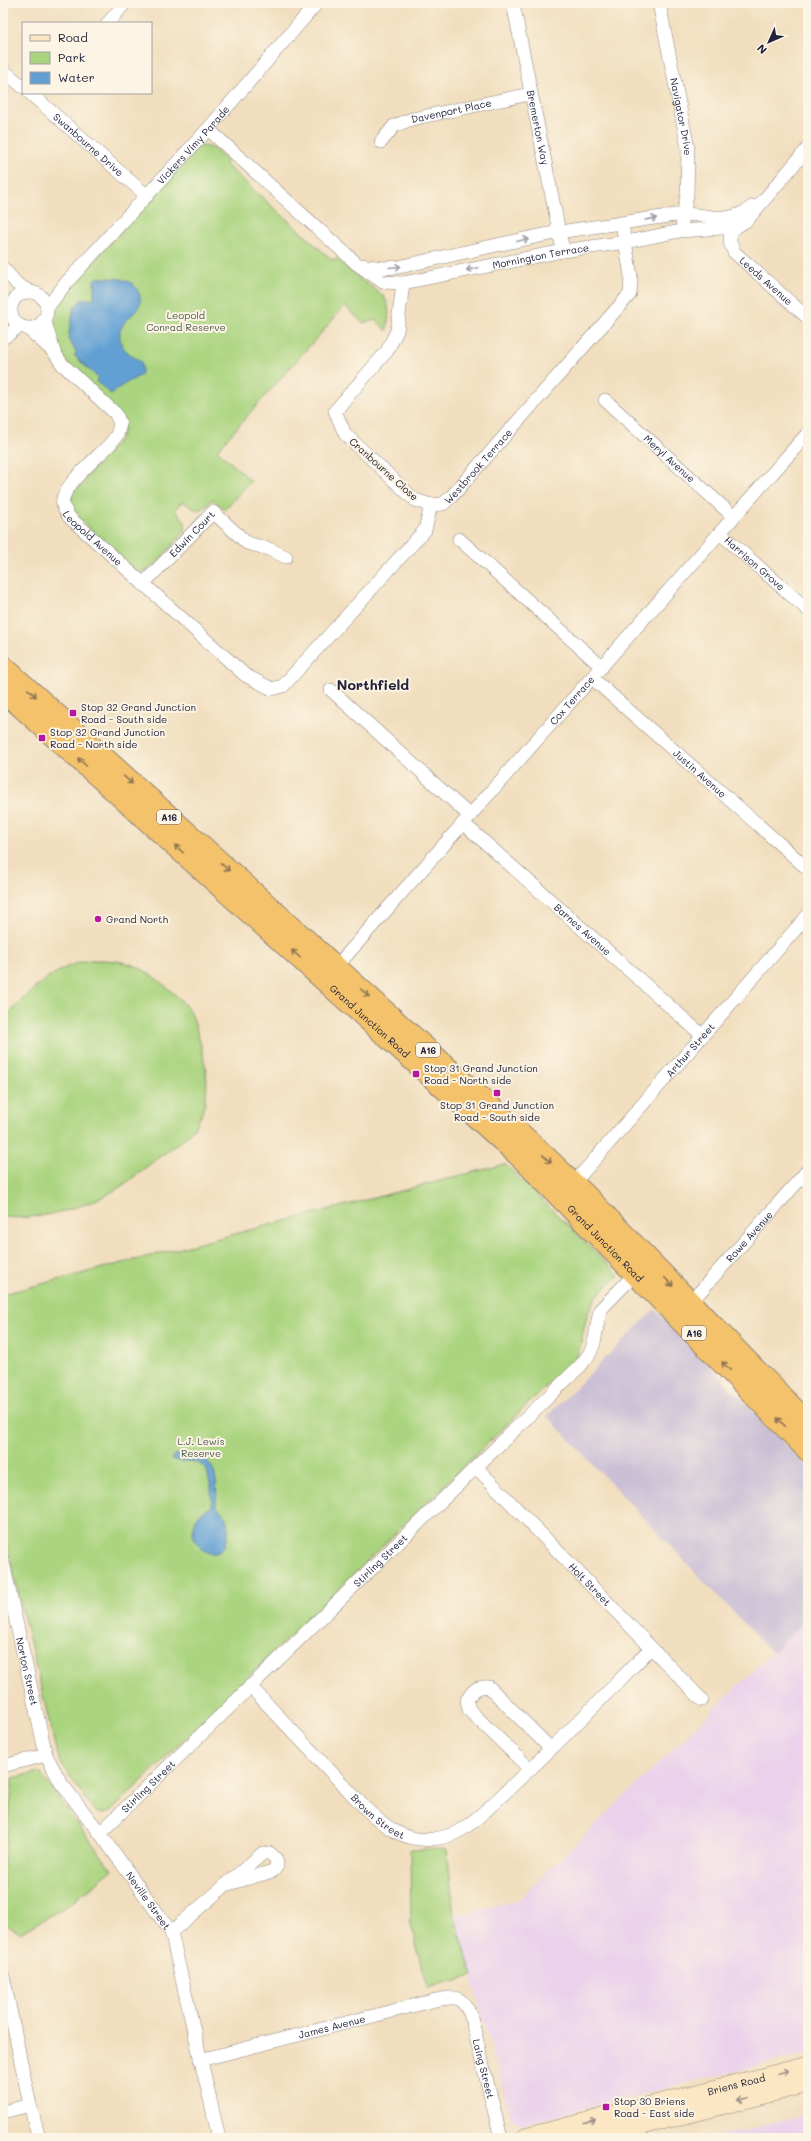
<svg xmlns="http://www.w3.org/2000/svg" width="811" height="2141" font-family="Mali,sans-serif">
  <style>
    .built { fill: #ebd1eb }
    .industrial { fill: #cbbfd5 }
    .green { fill: #aad47f; stroke: #667b5d }
    .water { fill: #62a0d4; stroke: #426188 }
    .lines { fill: none; stroke-linecap: round; stroke-linejoin: round }
    .street-casing { stroke: #8a807c; stroke-width: 14 }
    .secondary-casing { stroke: #8a807c; stroke-width: 20 }
    .highway-casing { stroke: #8a807c; stroke-width: 24 }
    .street { stroke: #fff; stroke-width: 13 }
    .secondary { stroke: #fbe7c3; stroke-width: 19 }
    .highway { stroke: #f4c26a; stroke-width: 22 }
    .oneway { stroke: #9c9ca7 }
    .oneway2 { stroke: #8b7252 }
    .oneway3 { stroke: #998e86 }
    .poi-dot { fill: #b5179e; stroke: #fcf5e5; stroke-width: 1.5 }
    .labels { text-anchor: middle; dominant-baseline: central; stroke-width: 4; stroke-linejoin: round; paint-order: stroke }
    .shield { fill: #fcf5e5; stroke: #63616e; stroke-width: 1 }
    .shield-label { font-size: 9px; font-weight: bold; fill: #22223b }
    .street-label { font-size: 10px; fill: #22223b; stroke: #fcf5e5 }
    .park-label { font-size: 10px; fill: #4b574f; stroke: #fcf5e5 }
    .poi-label { font-size: 10px; fill: #22223b; stroke: #fcf5e5; text-anchor: start }
    .district-label { font-size: 14px; font-weight: bold; fill: #22223b; stroke: #fcf5e5 }
  </style>
  <rect width="100%" height="100%" fill="#fcf5e5"/>
  <filter id="ink" filterUnits="userSpaceOnUse"><feTurbulence type="fractalNoise" baseFrequency=".025" numOctaves="2"/><feDisplacementMap in="SourceGraphic" scale="8" xChannelSelector="R" yChannelSelector="G"/><feConvolveMatrix kernelMatrix="1 2 1 2 8 2 1 2 1" color-interpolation-filters="sRGB"/></filter>
  <filter id="wash" filterUnits="userSpaceOnUse"><feTurbulence type="fractalNoise" baseFrequency=".012" numOctaves="4" result="noise"/><feDisplacementMap in="SourceGraphic" scale="16" xChannelSelector="R" yChannelSelector="G"/><feGaussianBlur stdDeviation="0.9" result="paint"/><feColorMatrix in="noise" values="0 0 0 0 0 0 0 0 0 0 0 0 0 0 0 0 0 1.4 0 .05"/><feComposite in="paint" operator="in"/></filter>
  <g filter="url(#wash)">
    <rect width="100%" height="100%" fill="#f1debe"/>
    <g class="built">
      <polygon points="808,1618 808,2053 522,2124 511,2119 454,1915 517,1901"/>
      <polygon points="808,2114 808,2138 711,2138"/>
    </g>
    <polygon class="industrial" points="655,1309 808,1468 808,1618 772,1653 547,1416"/>
    <g class="green">
      <path d="M 203,146 L 212,148 L 226,160 L 226,165 L 332,260 L 337,259 C 346,267 355,275 364,282 C 389,298 391,301 387,331 L 376,320 L 363,323 L 345,306 L 217,450 L 251,481 L 224,510 L 213,499 C 200,514 197,512 183,501 L 174,510 C 181,516 189,522 184,532 L 152,568 L 142,572 L 135,571 L 71,511 L 70,504 L 73,492 L 120,439 L 124,428 L 61,360 L 48,315 L 50,309 L 198,147 Z"/>
      <path d="M 90,960 C 107,960 122,960 138,967 C 152,974 182,998 190,1012 C 194,1018 195,1026 197,1032 C 206,1061 212,1089 200,1118 C 192,1135 173,1147 159,1157 C 143,1169 127,1184 110,1193 C 82,1208 36,1221 5,1217 L 3,1216 L 3,1020 C 28,993 52,967 90,960 Z"/>
      <path d="M 505,1164 L 619,1275 C 611,1283 598,1292 593,1302 C 583,1319 584,1339 577,1356 L 110,1812 L 103,1814 L 95,1812 L 62,1765 L 56,1750 L 3,1530 L 3,1294 Z"/>
      <polygon points="39,1772 112,1870 70,1904 20,1933 3,1923 3,1868 13,1778"/>
      <polygon points="447,1849 454,1915 473,1976 427,1987 411,1925 410,1850"/>
    </g>
    <g class="water">
      <path d="M 96,278 C 111,278 134,276 139,294 C 141,297 141,302 139,306 C 132,319 115,323 121,343 C 124,352 134,356 141,362 L 142,371 L 141,375 L 121,386 L 111,394 L 96,381 L 98,378 L 74,355 L 77,353 L 68,339 L 74,307 L 82,299 L 94,299 L 94,280 Z"/>
      <path d="M 174,1455 C 181,1455 192,1454 199,1456 C 219,1464 217,1488 216,1506 C 225,1514 229,1521 228,1533 C 223,1583 163,1527 212,1507 L 211,1487 L 206,1468 L 196,1462 L 171,1460 Z"/>
    </g>
  </g>
  <g filter="url(#ink)">
    <g class="lines">
      <g class="street-casing">
        <g id="street">
          <path id="s1" d="M 513,3 L 563,251"/>
          <path id="s2" d="M 659,3 L 688,148 L 687,195 L 682,222"/>
          <polyline points="108,23 125,3"/>
          <polyline points="3,70 23,87"/>
          <path id="s3" d="M 30,93 L 147,196"/>
          <path id="s4" d="M 208,129 L 357,264 L 383,282 L 403,283 L 563,251 L 626,242 L 680,231 L 736,227 L 747,220 L 808,148"/>
          <path id="s5" d="M 381,142 L 394,126 L 412,119 L 530,94"/>
          <path id="s6" d="M 731,220 L 730,242 L 734,252 L 808,318"/>
          <path d="M 360,265 L 383,268 L 399,267 C 453,255 506,242 560,232 C 598,226 636,221 675,215 C 704,210 726,229 753,206"/>
          <polyline points="3,268 17,284 29,291"/>
          <polyline points="403,283 397,331 387,351 335,411 345,434 415,500 431,505"/>
          <circle cx="29" cy="310" r="18"/>
          <path id="s7" d="M 47,308 L 66,283 L 208,129 L 317,3"/>
          <polyline points="44,319 54,352"/>
          <path id="s8" d="M 27,328 L 54,352 L 62,364 L 116,414 L 120,424 L 117,435 L 111,443 C 98,457 68,481 63,498 C 61,506 66,512 70,518 L 245,675 L 272,689 L 283,686 L 425,530 L 431,505 L 443,504 L 451,497 L 630,294 L 631,276 L 622,224"/>
          <polyline points="3,338 20,326"/>
          <path id="s9" d="M 605,400 L 734,517"/>
          <path id="s10" d="M 720,533 L 808,610"/>
          <polyline points="459,539 602,667"/>
          <path id="s11" d="M 143,584 L 213,512 L 247,543 L 269,549 L 286,557"/>
          <path id="s12" d="M 592,678 L 808,869"/>
          <polyline points="331,690 470,816"/>
          <path id="s13" d="M 463,823 L 702,1035"/>
          <path id="s14" d="M 336,967 L 808,433"/>
          <path id="s15" d="M 573,1184 L 808,915"/>
          <path id="s16" d="M 690,1303 L 808,1170"/>
          <path id="s17" d="M 477,1468 L 702,1700"/>
          <path id="s18" d="M 3,1563 L 46,1755 L 61,1783 L 100,1833 L 171,1932 L 219,2138"/>
          <path id="s19" d="M 250,1686 L 366,1809 C 384,1826 406,1843 433,1839 C 443,1838 455,1834 464,1828 C 482,1816 498,1799 514,1784 C 561,1741 606,1694 651,1648"/>
          <polyline points="3,1766 46,1755"/>
          <path d="M 530,1769 L 469,1710 L 467,1700 C 473,1690 477,1686 489,1687 L 551,1749"/>
          <path id="s20" d="M 100,1833 L 581,1365 L 590,1353 L 594,1343 L 600,1310 L 636,1273"/>
          <polyline points="171,1932 263,1853 270,1853 276,1859 277,1866 273,1871 225,1885"/>
          <polyline points="3,1976 30,2105 39,2138"/>
          <path id="s21" d="M 200,2060 L 436,2000 C 456,1997 459,1994 470,2013 L 501,2138"/>
          <polyline points="3,2112 30,2105"/>
        </g>
      </g>
      <g class="secondary-casing">
        <g id="secondary">
          <path id="s22" d="M 525,2138 L 808,2066"/>
          <polyline points="591,2138 808,2083"/>
        </g>
      </g>
      <g class="highway-casing">
        <g id="highway">
          <polyline points="3,667 538,1150 588,1198 808,1424"/>
          <path id="s23" d="M 3,690 L 523,1159 L 808,1450"/>
        </g>
      </g>
      <use href="#street" class="street"/>
      <use href="#secondary" class="secondary"/>
      <use href="#highway" class="highway"/>
    </g>
    <defs><path id="oneway-shaft" d="M-6 0H5M1.5-3L5.5 0L1.5 3" fill="none" stroke-width="1.6" stroke-linecap="round" stroke-linejoin="round"/></defs>
    <g class="oneway">
      <use href="#oneway-shaft" transform="translate(651 219) rotate(-10)"/>
      <use href="#oneway-shaft" transform="translate(523 240) rotate(-12)"/>
      <use href="#oneway-shaft" transform="translate(395 267) rotate(-5)"/>
      <use href="#oneway-shaft" transform="translate(472 269) rotate(169)"/>
    </g>
    <g class="oneway2">
      <use href="#oneway-shaft" transform="translate(32 693) rotate(42)"/>
      <use href="#oneway-shaft" transform="translate(82 762) rotate(-138)"/>
      <use href="#oneway-shaft" transform="translate(128 780) rotate(42)"/>
      <use href="#oneway-shaft" transform="translate(179 849) rotate(-138)"/>
      <use href="#oneway-shaft" transform="translate(225 867) rotate(42)"/>
      <use href="#oneway-shaft" transform="translate(296 954) rotate(-138)"/>
      <use href="#oneway-shaft" transform="translate(365 993) rotate(42)"/>
      <use href="#oneway-shaft" transform="translate(547 1159) rotate(44)"/>
      <use href="#oneway-shaft" transform="translate(669 1282) rotate(46)"/>
      <use href="#oneway-shaft" transform="translate(726 1366) rotate(-134)"/>
      <use href="#oneway-shaft" transform="translate(781 1422) rotate(-134)"/>
    </g>
    <g class="oneway3">
      <use href="#oneway-shaft" transform="translate(783 2072) rotate(-14)"/>
      <use href="#oneway-shaft" transform="translate(743 2099) rotate(166)"/>
      <use href="#oneway-shaft" transform="translate(590 2121) rotate(-14)"/>
    </g>
  </g>
  <g class="poi-dot">
    <rect x="69" y="709" width="8" height="8" rx="2"/>
    <rect x="38" y="734" width="8" height="8" rx="2"/>
    <circle cx="98" cy="919" r="4"/>
    <rect x="412" y="1070" width="8" height="8" rx="2"/>
    <rect x="493" y="1089" width="8" height="8" rx="2"/>
    <rect x="602" y="2103" width="8" height="8" rx="2"/>
  </g>
  <g class="labels">
    <g class="shield">
      <rect x="157" y="810" width="24" height="14" rx="3"/>
      <rect x="416" y="1043" width="24" height="14" rx="3"/>
      <rect x="682" y="1326" width="24" height="14" rx="3"/>
    </g>
    <g class="shield-label">
      <text x="169" y="817">A16</text>
      <text x="428" y="1050">A16</text>
      <text x="694" y="1333">A16</text>
    </g>
    <g class="street-label">
      <text stroke="none"><textPath href="#s5" startOffset="80">Davenport Place</textPath></text>
      <text stroke="none"><textPath href="#s2" startOffset="116">Navigator Drive</textPath></text>
      <text stroke="none"><textPath href="#s1" startOffset="127">Bremerton Way</textPath></text>
      <text stroke="none"><textPath href="#s3" startOffset="78">Swanbourne Drive</textPath></text>
      <text stroke="none"><textPath href="#s7" startOffset="219">Vickers Vimy Parade</textPath></text>
      <text stroke="none"><textPath href="#s4" startOffset="393">Mornington Terrace</textPath></text>
      <text stroke="none"><textPath href="#s6" startOffset="76">Leeds Avenue</textPath></text>
      <text stroke="none"><textPath href="#s9" startOffset="87">Meryl Avenue</textPath></text>
      <text stroke="none"><textPath href="#s8" startOffset="829">Westbrook Terrace</textPath></text>
      <text transform="translate(384 469) rotate(42)">Cranbourne Close</text>
      <text stroke="none"><textPath href="#s8" startOffset="282">Leopold Avenue</textPath></text>
      <text stroke="none"><textPath href="#s11" startOffset="70">Edwin Court</textPath></text>
      <text stroke="none"><textPath href="#s10" startOffset="46">Harrison Grove</textPath></text>
      <text stroke="none"><textPath href="#s14" startOffset="356">Cox Terrace</textPath></text>
      <text stroke="none"><textPath href="#s12" startOffset="144">Justin Avenue</textPath></text>
      <text stroke="none"><textPath href="#s13" startOffset="160">Barnes Avenue</textPath></text>
      <text stroke="none"><textPath href="#s23" startOffset="494">Grand Junction Road</textPath></text>
      <text stroke="none"><textPath href="#s15" startOffset="178">Arthur Street</textPath></text>
      <text stroke="none"><textPath href="#s16" startOffset="89">Rowe Avenue</textPath></text>
      <text stroke="none"><textPath href="#s23" startOffset="818">Grand Junction Road</textPath></text>
      <text stroke="none"><textPath href="#s20" startOffset="391">Stirling Street</textPath></text>
      <text stroke="none"><textPath href="#s17" startOffset="162">Holt Street</textPath></text>
      <text stroke="none"><textPath href="#s18" startOffset="111">Norton Street</textPath></text>
      <text stroke="none"><textPath href="#s20" startOffset="67">Stirling Street</textPath></text>
      <text stroke="none"><textPath href="#s19" startOffset="183">Brown Street</textPath></text>
      <text stroke="none"><textPath href="#s18" startOffset="375">Neville Street</textPath></text>
      <text stroke="none"><textPath href="#s21" startOffset="136">James Avenue</textPath></text>
      <text stroke="none"><textPath href="#s21" startOffset="342">Laing Street</textPath></text>
      <text stroke="none"><textPath href="#s22" startOffset="218">Briens Road</textPath></text>
    </g>
    <g class="park-label">
      <text x="186" y="315">Leopold<tspan x="186" dy="12">Conrad Reserve</tspan></text>
      <text x="201" y="1441">L.J. Lewis<tspan x="201" dy="12">Reserve</tspan></text>
    </g>
    <g class="poi-label">
      <text x="81" y="707">Stop 32 Grand Junction<tspan x="81" dy="12">Road - South side</tspan></text>
      <text x="50" y="732">Stop 32 Grand Junction<tspan x="50" dy="12">Road - North side</tspan></text>
      <text x="106" y="919">Grand North</text>
      <text x="424" y="1068">Stop 31 Grand Junction<tspan x="424" dy="12">Road - North side</tspan></text>
      <text x="497" y="1105" text-anchor="middle">Stop 31 Grand Junction<tspan x="497" dy="12">Road - South side</tspan></text>
      <text x="614" y="2101">Stop 30 Briens<tspan x="614" dy="12">Road - East side</tspan></text>
    </g>
    <g class="district-label">
      <text x="373" y="684">Northfield</text>
    </g>
  </g>
  <rect width="811" height="2141" fill="none" stroke="#fcf5e5" stroke-width="16"/>
  <rect x="22" y="22" width="130" height="72" fill="#fcf5e5" stroke="#a5a1a1"/>
  <rect x="30" y="35" width="20" height="6" fill="#fbe7c3" stroke="#a5a1a1"/>
  <text x="58" y="42" font-size="12" fill="#22223b">Road</text>
  <rect x="30" y="52" width="20" height="12" fill="#aad47f" stroke="#a5a1a1"/>
  <text x="58" y="62" font-size="12" fill="#22223b">Park</text>
  <rect x="30" y="72" width="20" height="12" fill="#62a0d4" stroke="#a5a1a1"/>
  <text x="58" y="82" font-size="12" fill="#22223b">Water</text>
  <g transform="translate(769 42) rotate(225)" stroke="#fcf5e5" stroke-width="3" paint-order="stroke">
  <path d="M0-3L7 15L0 10L-7 15Z" fill="#22223b"/>
  <text y="-6" font-size="11" font-weight="bold" text-anchor="middle" fill="#22223b">N</text>
  </g>
</svg>
